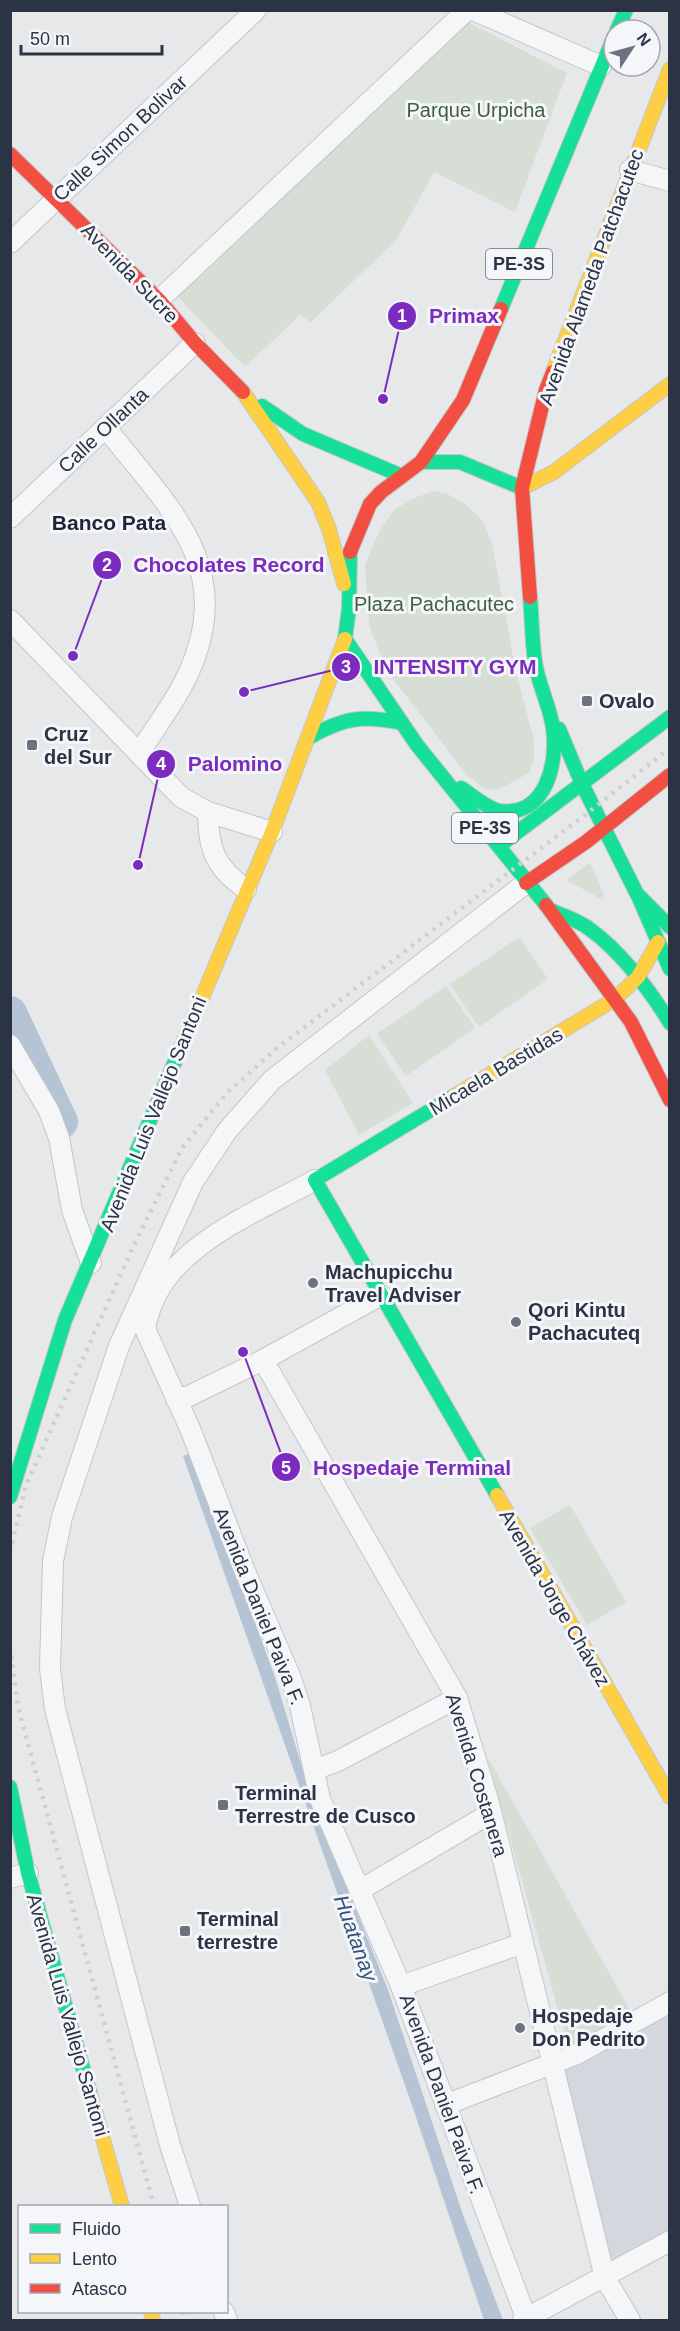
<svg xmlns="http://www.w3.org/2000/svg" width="680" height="2331" font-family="Arial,sans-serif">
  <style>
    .built { fill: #d4d7dd }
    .green { fill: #d6ded6 }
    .water { fill: #b4c4d5 }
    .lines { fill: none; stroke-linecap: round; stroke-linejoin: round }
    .river { stroke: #b4c4d5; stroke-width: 34 }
    .street-casing { stroke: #c4c6c8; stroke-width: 22 }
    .fast-casing { stroke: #c4c6c8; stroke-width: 16 }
    .slow-casing { stroke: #c4c6c8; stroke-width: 16 }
    .jam-casing { stroke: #c4c6c8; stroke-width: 16 }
    .street { stroke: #f5f6f7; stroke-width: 20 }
    .fast { stroke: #16e098; stroke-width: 14 }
    .slow { stroke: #ffcf43; stroke-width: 14 }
    .jam { stroke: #f24e42; stroke-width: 14 }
    .rail { stroke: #cecfd2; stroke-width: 4.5; stroke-dasharray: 3 6; stroke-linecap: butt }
    .poi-dot { fill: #6c737f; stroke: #f4f6f9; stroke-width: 2 }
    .labels { text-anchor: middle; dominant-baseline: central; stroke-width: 6; stroke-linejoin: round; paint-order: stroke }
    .shield { fill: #f4f6f9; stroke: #676e7b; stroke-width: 1.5 }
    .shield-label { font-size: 18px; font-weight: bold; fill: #2b3445 }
    .park-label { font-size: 20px; fill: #3f6138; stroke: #f4f6f9 }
    .street-label { font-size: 20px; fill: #2b3445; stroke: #f4f6f9 }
    .poi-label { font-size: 20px; font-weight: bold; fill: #2b3445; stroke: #f4f6f9; text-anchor: start }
    .neighbourhood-label { font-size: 21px; font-weight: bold; fill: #1d2536; stroke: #f4f6f9 }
    .water-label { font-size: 21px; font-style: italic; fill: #34527a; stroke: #f4f6f9 }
    .leader { fill: none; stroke: #7b2cbf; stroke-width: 2 }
    .callout-dot { fill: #7b2cbf; stroke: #f4f6f9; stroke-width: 2 }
    .mark-label { font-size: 18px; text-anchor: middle; font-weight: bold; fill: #fff }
    .callout-label { font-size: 21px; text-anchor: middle; font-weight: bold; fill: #7b2cbf; stroke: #f4f6f9; stroke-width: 6; stroke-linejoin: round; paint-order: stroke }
  </style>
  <rect width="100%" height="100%" fill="#e6e8ea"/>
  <polygon class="built" points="669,2007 669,2235 610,2268 564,2067"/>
  <g class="green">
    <polygon points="464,20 567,73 515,212 434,172 397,239 311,322 300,315 245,367 176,295"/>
    <polygon points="433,491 446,493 465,504 482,520 492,544 516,672 534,740 534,759 529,773 499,789 486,790 467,775 386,670 369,625 365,565 380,530 394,510 412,499"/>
    <polygon points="590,863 604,896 603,900 566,880"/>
    <polygon points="519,937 548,979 479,1027 450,984"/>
    <polygon points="446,986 475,1028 406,1076 377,1034"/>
    <polygon points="369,1035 413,1103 359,1135 325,1070"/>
    <polygon points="570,1505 626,1602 587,1625 530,1528"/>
    <polygon points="487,1756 630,2010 569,2049"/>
  </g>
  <polygon class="water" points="193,1453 275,1677 310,1794 388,1990 462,2212 503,2320 484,2320 413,2108 183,1456"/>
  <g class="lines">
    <polyline class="river" points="10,1013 61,1122"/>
    <g class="street-casing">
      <g id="street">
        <polyline points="473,10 601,66"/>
        <polyline points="630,170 670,181"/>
        <polyline points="10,243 256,10"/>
        <polyline points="159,300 467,10"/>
        <path d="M 106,428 C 167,506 237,565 189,672 C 177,700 155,727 139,754"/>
        <polyline points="10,518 195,343"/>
        <polyline points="10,620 181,797 208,812 272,832"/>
        <path d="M 208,812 C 208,848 215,868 246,889"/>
        <polyline points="10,1045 49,1111 59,1138 72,1210 91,1263"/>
        <polyline points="145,1295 146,1331 191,1431 244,1569 291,1678 300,1706 320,1799 401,1986 527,2320"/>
        <polyline points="381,1295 263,1360 457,1698 489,1803 605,2278 630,2320"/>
        <path d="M 148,1317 C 165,1246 258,1212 315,1180"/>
        <polyline points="176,1399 189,1396 263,1360"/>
        <polyline points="314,1770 338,1761 457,1698"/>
        <polyline points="10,1878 28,1873"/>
        <polyline points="360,1890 491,1813"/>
        <polyline points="401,1986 523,1943"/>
        <polyline points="445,2105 577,2054 670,2002"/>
        <polyline points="190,2206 170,2145 55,1709 50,1668 53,1561 62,1517 119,1346 193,1182 227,1131 272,1080 526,883"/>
        <polyline points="224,2312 227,2320"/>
        <polyline points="523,2320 670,2241"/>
      </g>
    </g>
    <g class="fast-casing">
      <g id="fast">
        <polyline points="617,30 626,10"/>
        <polyline points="501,309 614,37"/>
        <polyline points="262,406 303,434 402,476"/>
        <polyline points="421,462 460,462 522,488"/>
        <polyline points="350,552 349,608 345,639 417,745 546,905"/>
        <polyline points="559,729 582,784 637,894 670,927"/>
        <path d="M 310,737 C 345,717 363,715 402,723"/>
        <path d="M 461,788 C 472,795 488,809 500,811 C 546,817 558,763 553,728 C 550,706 538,684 535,662 C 532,641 532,619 530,597"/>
        <polyline points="499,846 670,717"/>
        <polyline points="639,898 670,969"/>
        <path d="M 553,911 C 566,917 580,921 591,930 C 623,954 649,989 670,1023"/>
        <polyline points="454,1096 315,1180 497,1495"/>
        <polyline points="10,1497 65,1320 182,1045"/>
        <polyline points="10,1787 28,1873 91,2097"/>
      </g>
    </g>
    <g class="slow-casing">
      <g id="slow">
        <polyline points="553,372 670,69"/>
        <polyline points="243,392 318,502 329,529 344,584"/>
        <polyline points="522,488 554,472 670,384"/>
        <polyline points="182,1045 272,832 345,639"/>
        <polyline points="454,1096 615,999 638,977 658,942"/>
        <polyline points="497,1495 670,1797"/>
        <polyline points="91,2097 122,2206"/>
        <polyline points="151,2312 153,2320"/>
      </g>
    </g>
    <g class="jam-casing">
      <g id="jam">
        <polyline points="10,154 159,300 195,343 243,392"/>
        <polyline points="350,552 370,504 381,492 421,462 463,400 501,309"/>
        <polyline points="530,597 522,488 546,390 553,372"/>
        <polyline points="526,883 586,842 670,775"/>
        <polyline points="546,905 631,1022 670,1100"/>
      </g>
    </g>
    <use href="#street" class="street"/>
    <use href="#fast" class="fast"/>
    <use href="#slow" class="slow"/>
    <use href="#jam" class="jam"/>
    <g class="rail">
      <polyline points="10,1552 26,1485 134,1245 182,1148 227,1093 277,1048 594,808 670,748"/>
      <polyline points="10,1647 18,1707 154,2206"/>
      <polyline points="183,2312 185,2320"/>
    </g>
  </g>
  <g class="poi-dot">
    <rect x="581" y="695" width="12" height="12" rx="3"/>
    <rect x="26" y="739" width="12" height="12" rx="3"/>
    <circle cx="313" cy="1283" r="6"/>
    <circle cx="516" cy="1322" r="6"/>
    <rect x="217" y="1799" width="12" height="12" rx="3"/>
    <rect x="179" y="1925" width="12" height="12" rx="3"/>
    <circle cx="520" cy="2028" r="6"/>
  </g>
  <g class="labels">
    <g class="shield">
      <rect x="486" y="249" width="66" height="30" rx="4.5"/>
      <rect x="452" y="813" width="66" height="30" rx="4.5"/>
    </g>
    <g class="shield-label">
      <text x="519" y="264">PE-3S</text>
      <text x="485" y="828">PE-3S</text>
    </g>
    <g class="park-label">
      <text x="476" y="110">Parque Urpicha</text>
      <text x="434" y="604">Plaza Pachacutec</text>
    </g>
    <g class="street-label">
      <text transform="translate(120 138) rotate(-43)">Calle Simon Bolivar</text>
      <text transform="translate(130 273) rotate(46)">Avenida Sucre</text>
      <text transform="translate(591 277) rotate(-70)">Avenida Alameda Patchacutec</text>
      <text transform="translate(103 430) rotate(-43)">Calle Ollanta</text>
      <text transform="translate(496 1071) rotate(-31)">Micaela Bastidas</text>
      <text transform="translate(153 1114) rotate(-68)">Avenida Luis Vallejo Santoni</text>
      <text transform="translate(555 1598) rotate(60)">Avenida Jorge Chávez</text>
      <text transform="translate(259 1606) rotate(68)">Avenida Daniel Paiva F.</text>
      <text transform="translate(477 1775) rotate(73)">Avenida Costanera</text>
      <text transform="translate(68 2015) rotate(74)">Avenida Luis Vallejo Santoni</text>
      <text transform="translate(442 2094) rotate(70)">Avenida Daniel Paiva F.</text>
    </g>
    <g class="poi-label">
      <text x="599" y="701">Ovalo</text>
      <text x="44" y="734">Cruz<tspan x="44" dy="23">del Sur</tspan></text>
      <text x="325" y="1272">Machupicchu<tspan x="325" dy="23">Travel Adviser</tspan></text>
      <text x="528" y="1310">Qori Kintu<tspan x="528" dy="23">Pachacuteq</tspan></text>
      <text x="235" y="1793">Terminal<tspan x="235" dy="23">Terrestre de Cusco</tspan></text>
      <text x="197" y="1919">Terminal<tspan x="197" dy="23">terrestre</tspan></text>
      <text x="532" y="2016">Hospedaje<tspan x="532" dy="23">Don Pedrito</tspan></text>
    </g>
    <g class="neighbourhood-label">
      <text x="109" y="522">Banco Pata</text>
    </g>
    <g class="water-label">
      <text transform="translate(356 1938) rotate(70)">Huatanay</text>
    </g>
  </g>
  <path class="leader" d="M383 399L402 316M73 656L107 565M244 692L346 667M138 865L161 764M243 1352L286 1467"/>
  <g class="callout-dot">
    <circle cx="383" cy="399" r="6"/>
    <circle cx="73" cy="656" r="6"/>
    <circle cx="244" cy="692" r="6"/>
    <circle cx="138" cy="865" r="6"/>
    <circle cx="243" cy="1352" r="6"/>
    <circle cx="402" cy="316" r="15"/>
    <circle cx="107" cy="565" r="15"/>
    <circle cx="346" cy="667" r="15"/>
    <circle cx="161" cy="764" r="15"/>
    <circle cx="286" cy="1467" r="15"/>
  </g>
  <g class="mark-label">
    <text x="402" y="322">1</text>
    <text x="107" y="571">2</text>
    <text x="346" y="673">3</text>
    <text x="161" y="770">4</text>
    <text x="286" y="1474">5</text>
  </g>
  <g class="callout-label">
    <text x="464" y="323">Primax</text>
    <text x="229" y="572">Chocolates Record</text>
    <text x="455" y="674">INTENSITY GYM</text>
    <text x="235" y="771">Palomino</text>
    <text x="412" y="1475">Hospedaje Terminal</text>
  </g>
  <rect width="680" height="2331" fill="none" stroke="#2b3445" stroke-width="24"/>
  <rect x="18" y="2205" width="210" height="108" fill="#f4f6f9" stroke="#a4a8b1" stroke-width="1.5"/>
  <rect x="30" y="2224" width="30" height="9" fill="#16e098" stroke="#a4a8b1" stroke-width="1.5"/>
  <text x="72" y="2235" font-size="18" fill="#2b3445">Fluido</text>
  <rect x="30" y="2254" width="30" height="9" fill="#ffcf43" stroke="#a4a8b1" stroke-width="1.5"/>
  <text x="72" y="2265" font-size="18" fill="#2b3445">Lento</text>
  <rect x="30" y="2284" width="30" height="9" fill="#f24e42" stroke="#a4a8b1" stroke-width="1.5"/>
  <text x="72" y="2295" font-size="18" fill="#2b3445">Atasco</text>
  <g transform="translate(632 48) rotate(54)"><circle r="28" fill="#f4f6f9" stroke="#a4a8b1" stroke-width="1.5"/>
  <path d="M0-4.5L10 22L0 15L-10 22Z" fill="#6c737f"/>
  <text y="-9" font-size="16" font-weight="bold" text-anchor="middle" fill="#2b3445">N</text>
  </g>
  <path d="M21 45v9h141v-9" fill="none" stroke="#2b3445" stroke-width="3"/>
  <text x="30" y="45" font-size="18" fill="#2b3445" stroke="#f4f6f9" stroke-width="4.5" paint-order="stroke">50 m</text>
</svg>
